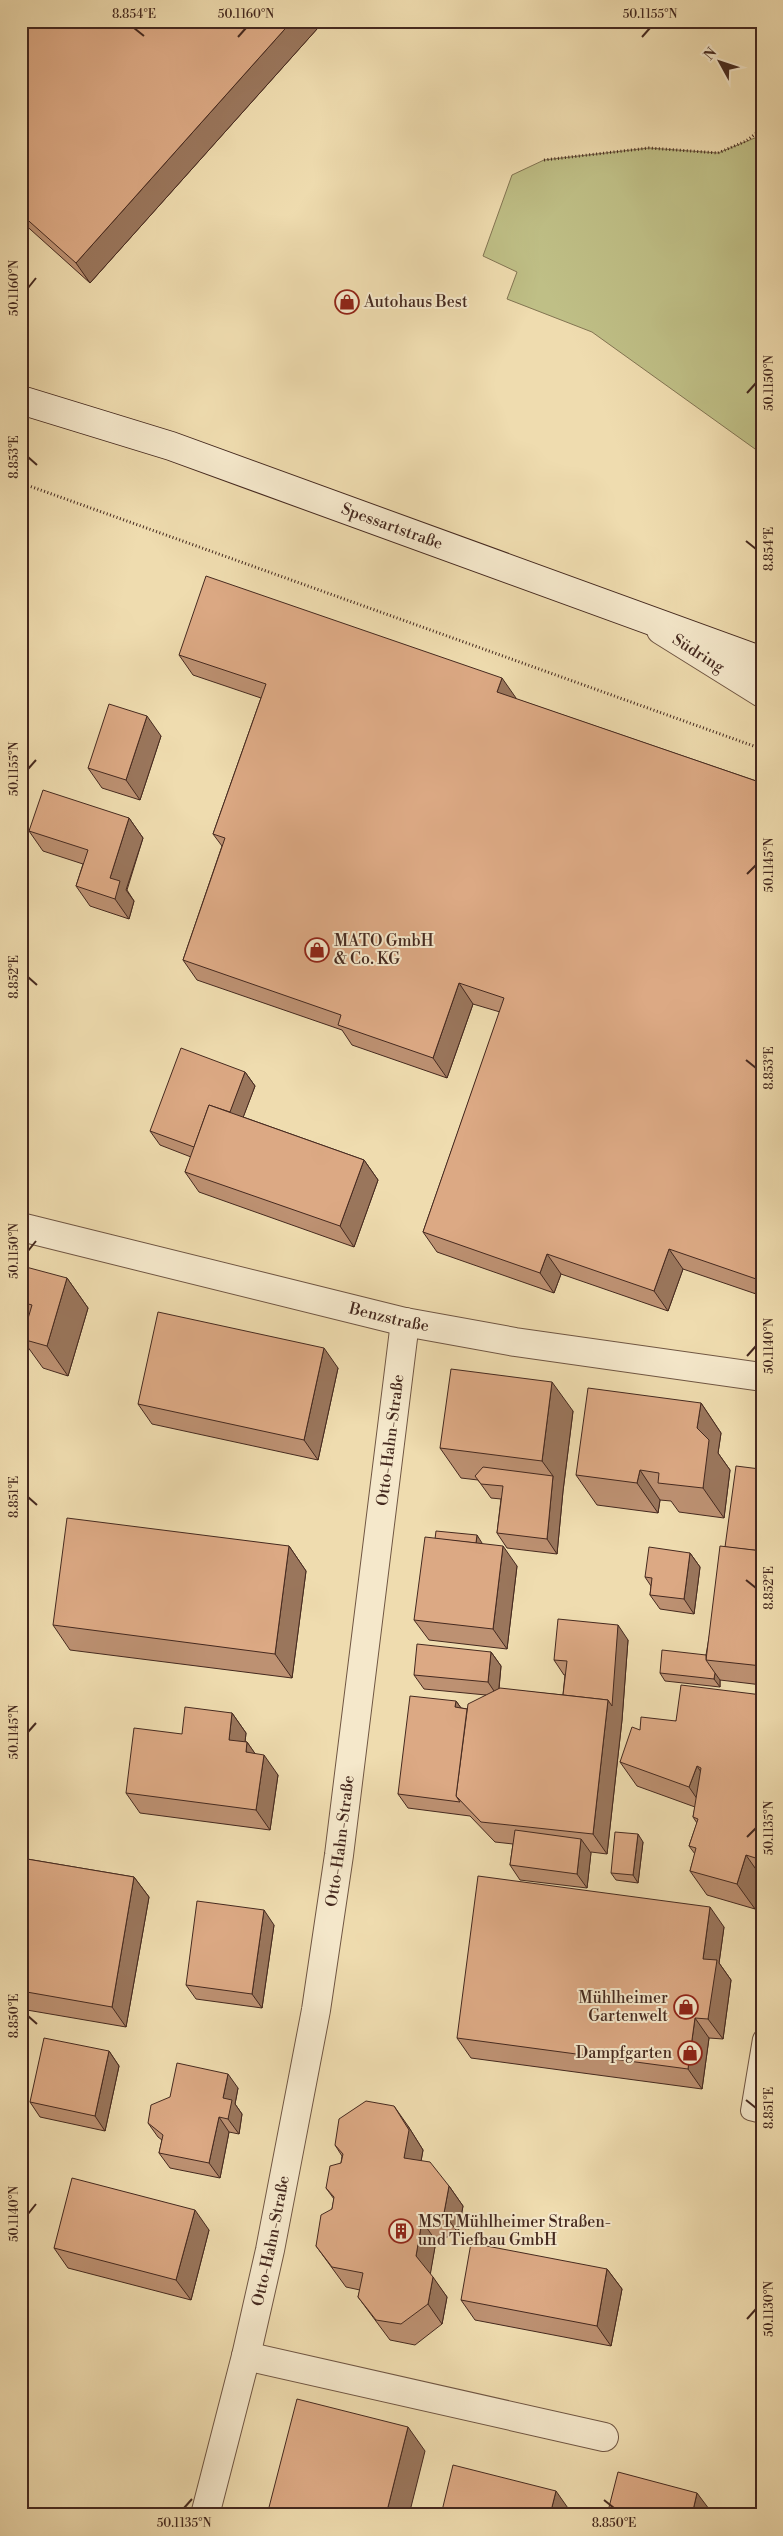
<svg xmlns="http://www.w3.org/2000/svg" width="783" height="2536" font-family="'Libre Bodoni',serif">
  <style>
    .grass { fill: #bfbf86; stroke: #827452 }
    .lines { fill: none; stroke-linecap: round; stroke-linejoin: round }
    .service-casing { stroke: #705643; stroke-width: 20 }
    .minor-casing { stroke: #705643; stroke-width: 30 }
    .secondary-casing { stroke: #45291f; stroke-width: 30 }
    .path { stroke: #45291f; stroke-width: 3; stroke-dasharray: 1 2.5; stroke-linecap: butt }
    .service { stroke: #f5e8cb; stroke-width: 18 }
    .minor { stroke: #f5e8cb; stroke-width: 28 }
    .secondary { stroke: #f5e8cb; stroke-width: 28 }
    .wall { fill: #bd9172; stroke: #45291f }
    .shaded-wall { fill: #9a765c; stroke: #45291f }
    .building { fill: #dca984; stroke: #45291f }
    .ticks { fill: none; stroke: #45291f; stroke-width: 2 }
    .labels { text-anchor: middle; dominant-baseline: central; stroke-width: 4; stroke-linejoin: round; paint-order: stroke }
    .poi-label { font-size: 16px; fill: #45291f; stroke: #f5e8cb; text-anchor: start }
    .street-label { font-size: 16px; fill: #45291f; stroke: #f5e8cb }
    .neatline { fill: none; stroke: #45291f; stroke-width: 2 }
    .ticks-label { font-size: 12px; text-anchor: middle; fill: #45291f }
  </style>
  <rect width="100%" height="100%" fill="#efdcaf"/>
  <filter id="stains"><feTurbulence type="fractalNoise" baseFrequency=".004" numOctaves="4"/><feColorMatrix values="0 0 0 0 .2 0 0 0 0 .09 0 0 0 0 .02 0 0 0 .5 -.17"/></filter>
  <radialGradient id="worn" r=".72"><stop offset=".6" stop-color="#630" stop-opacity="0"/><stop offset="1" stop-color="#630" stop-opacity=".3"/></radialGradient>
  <polygon class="grass" points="762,135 762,454 592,332 507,299 517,272 483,256 512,175 544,160 649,148 718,153"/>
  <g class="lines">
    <g class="service-casing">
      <polyline id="service" points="762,2039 750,2111 762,2114"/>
    </g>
    <g class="minor-casing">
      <g id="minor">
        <path id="s1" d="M 661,630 L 762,693"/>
        <path id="s2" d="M 21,1227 L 405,1322 L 515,1342 L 762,1377"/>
        <polyline points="246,2356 604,2437"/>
        <path id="s3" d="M 205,2515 L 246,2356 L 270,2250 L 316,2010 L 339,1855 L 405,1322"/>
      </g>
    </g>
    <g class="secondary-casing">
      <g id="secondary">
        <path id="s4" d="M 21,400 L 171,446 L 762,661"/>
      </g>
    </g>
    <g class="path">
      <polyline points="544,160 649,148 718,153 746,141 762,129"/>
      <polyline points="21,483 762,749"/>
    </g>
    <use href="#service" class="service"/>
    <use href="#minor" class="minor"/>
    <use href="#secondary" class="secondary"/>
  </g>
  <g class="wall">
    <polygon points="21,21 312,21 317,29 90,283 21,221"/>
    <polygon points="179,655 516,698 516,699 762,783 762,1296 683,1269 668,1311 561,1274 554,1293 437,1252 423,1232 500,1012 473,1004 447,1078 352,1045 342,1030 197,980 183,960 222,846 213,834 261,698 193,675"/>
    <polygon points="161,736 140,800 102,788 88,768"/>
    <polygon points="129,818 143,838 127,890 134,901 129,919 90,906 76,886 83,864 43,851 29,831"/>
    <polygon points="245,1072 255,1086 243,1117 364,1160 378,1180 354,1247 199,1192 185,1172 191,1157 160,1145 150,1131"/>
    <polygon points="67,1278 88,1308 68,1376 43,1368 22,1339 28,1317 21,1307 21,1285"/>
    <polygon points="338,1368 318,1460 152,1424 138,1404"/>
    <polygon points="701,1403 721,1433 718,1453 730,1470 724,1518 679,1512 671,1501 660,1500 658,1513 597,1505 576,1475"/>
    <polygon points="573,1411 563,1491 557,1554 507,1548 497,1533 501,1499 491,1498 478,1480 461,1478 440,1448"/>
    <polygon points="762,1463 762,1685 720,1680 720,1687 665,1681 660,1673 706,1655 725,1547"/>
    <polygon points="482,1543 482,1544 517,1566 507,1649 429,1640 414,1620"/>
    <polygon points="289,1546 306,1571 292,1678 70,1650 53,1625"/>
    <polygon points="690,1553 700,1567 694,1614 660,1609 650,1595 651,1586 645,1577"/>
    <polygon points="628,1640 622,1720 607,1854 591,1852 587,1888 520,1880 510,1865 513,1844 495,1842 470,1816 408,1808 398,1794 456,1701 461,1708 467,1709 486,1695 424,1689 414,1675 491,1652 501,1666 499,1689 563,1695 565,1675 564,1675 554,1660"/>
    <polygon points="762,1695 762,1883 755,1909 707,1895 690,1871 695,1854 689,1846 697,1823 693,1817 695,1807 637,1786 620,1762 640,1730 676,1721"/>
    <polygon points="232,1713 246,1733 245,1742 247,1742 255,1754 278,1775 270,1830 140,1813 126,1793 182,1734"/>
    <polygon points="643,1842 638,1883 616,1880 611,1873"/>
    <polygon points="21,1858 134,1877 149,1897 126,2027 21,2009"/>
    <polygon points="274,1925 262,2008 196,1999 186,1985"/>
    <polygon points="724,1927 719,1963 731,1980 723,2039 709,2038 702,2089 471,2058 457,2038"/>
    <polygon points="109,2051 119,2066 105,2131 40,2117 30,2102"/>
    <polygon points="238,2088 235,2104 242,2114 239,2134 229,2132 220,2178 170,2168 159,2153 162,2140 158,2137 148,2123"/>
    <polygon points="408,2126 423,2150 421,2161 449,2186 463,2206 458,2233 436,2241 430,2274 447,2297 442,2324 415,2345 390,2340 358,2297 360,2290 346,2287 316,2246 332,2209 334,2199 326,2188 341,2163 342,2156 335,2145"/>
    <polygon points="209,2230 191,2300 68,2268 54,2248"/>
    <polygon points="607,2269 622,2289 611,2346 475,2320 461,2300"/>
  </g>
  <g class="shaded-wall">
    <polygon points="292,21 312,21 317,29 90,283 76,263"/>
    <polygon points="502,678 516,698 512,712 497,692"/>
    <polygon points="147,716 161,736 140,800 126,780"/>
    <polygon points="129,818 143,838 126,890 134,901 129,919 115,899 110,878"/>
    <polygon points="459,983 473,1004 447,1078 433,1058"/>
    <polygon points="245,1072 255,1086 238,1131 228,1116"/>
    <polygon points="364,1160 378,1180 354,1247 340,1226"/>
    <polygon points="669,1249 683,1269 668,1311 654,1291"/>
    <polygon points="547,1254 561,1274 554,1293 540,1273"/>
    <polygon points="67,1278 88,1308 68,1376 47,1346"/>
    <polygon points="324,1348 338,1368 318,1460 304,1440"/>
    <polygon points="552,1382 573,1411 563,1491 557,1554 547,1539 553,1476 542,1461"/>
    <polygon points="701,1403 721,1433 718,1453 730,1470 724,1518 703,1488 697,1428"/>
    <polygon points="640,1470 660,1500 658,1513 637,1483"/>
    <polygon points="477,1535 482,1543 480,1562 475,1554"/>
    <polygon points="289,1546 306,1571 292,1678 275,1654"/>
    <polygon points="503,1546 517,1566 507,1649 493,1629"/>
    <polygon points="690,1553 700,1567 694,1614 684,1599"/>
    <polygon points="618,1625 628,1640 622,1720 607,1854 593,1834 608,1700"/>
    <polygon points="491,1652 501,1666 498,1697 488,1682"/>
    <polygon points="715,1673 720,1680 720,1687 714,1679"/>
    <polygon points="456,1701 466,1715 455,1707"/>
    <polygon points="232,1713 246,1733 243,1760 229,1740"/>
    <polygon points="247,1742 261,1762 246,1752"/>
    <polygon points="264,1755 278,1775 270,1830 256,1810"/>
    <polygon points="697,1766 714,1791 706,1812 689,1787"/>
    <polygon points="638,1834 643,1842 638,1883 633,1875"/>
    <polygon points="581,1839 591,1853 587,1888 577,1874"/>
    <polygon points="746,1855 762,1878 762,1883 755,1909 737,1884"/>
    <polygon points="134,1877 149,1897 126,2027 112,2007"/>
    <polygon points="710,1907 724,1927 719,1963 731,1980 723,2039 708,2019 703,1959"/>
    <polygon points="264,1910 274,1925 262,2008 252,1994"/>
    <polygon points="695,2018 709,2038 702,2089 688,2069"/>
    <polygon points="109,2051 119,2066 105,2131 95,2116"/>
    <polygon points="228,2074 238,2088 235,2104 242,2114 239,2134 228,2119 223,2098"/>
    <polygon points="394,2106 408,2126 423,2150 418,2178 404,2158"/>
    <polygon points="219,2117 229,2132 220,2178 209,2163"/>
    <polygon points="449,2186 463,2206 458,2233 444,2213"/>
    <polygon points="195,2210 209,2230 191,2300 176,2280"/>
    <polygon points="422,2221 436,2241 430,2276 416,2256"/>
    <polygon points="607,2269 622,2289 611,2346 597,2326"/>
    <polygon points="433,2277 447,2297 442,2324 428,2304"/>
    <polygon points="408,2427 425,2451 409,2515 386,2515"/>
    <polygon points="556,2491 570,2511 569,2515 550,2515"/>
    <polygon points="697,2493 712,2513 711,2515 692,2515"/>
  </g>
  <g class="building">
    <polygon points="21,21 292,21 76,263 21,214"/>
    <polygon points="206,576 502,678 497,692 762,783 762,1281 669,1249 654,1291 547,1254 540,1273 423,1232 504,998 459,983 433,1058 338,1025 341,1015 183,960 225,838 213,834 266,684 179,655"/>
    <polygon points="109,704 147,716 126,780 88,768"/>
    <polygon points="43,790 129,818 110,878 120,881 115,899 76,886 88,850 29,831"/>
    <polygon points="181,1048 245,1072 230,1112 209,1105 194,1147 150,1131"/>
    <polygon points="209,1105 364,1160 340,1226 185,1172"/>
    <polygon points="26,1267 67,1278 47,1346 22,1339 32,1305 21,1302 21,1285"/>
    <polygon points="158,1312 324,1348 304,1440 138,1404"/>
    <polygon points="451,1369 552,1382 542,1461 440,1448"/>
    <polygon points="588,1388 701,1403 697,1428 709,1440 703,1488 658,1483 659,1473 640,1470 637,1483 576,1475"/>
    <polygon points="760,1463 762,1463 762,1551 725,1547 736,1466 760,1469"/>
    <polygon points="483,1467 553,1476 547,1539 497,1533 503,1486 481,1484 475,1476"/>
    <polygon points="67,1518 289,1546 275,1654 53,1625"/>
    <polygon points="436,1531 477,1535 476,1543 435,1539"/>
    <polygon points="425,1537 503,1546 493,1629 414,1620"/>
    <polygon points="720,1546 762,1551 762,1666 706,1660"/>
    <polygon points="649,1547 690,1553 684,1599 650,1595 652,1578 645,1577"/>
    <polygon points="558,1619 618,1625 612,1706 608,1700 563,1695 567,1661 554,1660"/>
    <polygon points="417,1644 491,1652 488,1682 414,1675"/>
    <polygon points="662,1650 706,1655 706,1660 715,1673 714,1679 660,1673"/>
    <polygon points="681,1685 762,1695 762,1860 746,1855 737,1884 690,1871 696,1848 689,1846 698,1819 693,1817 701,1768 697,1766 689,1787 620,1762 632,1727 640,1730 641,1717 676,1721"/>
    <polygon points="500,1688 608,1700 593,1834 481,1822 456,1796 468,1704"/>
    <polygon points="410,1696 456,1701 455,1707 467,1709 456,1796 460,1802 398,1794"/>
    <polygon points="185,1707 232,1713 229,1740 247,1742 246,1752 264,1755 256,1810 126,1793 134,1728 182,1734"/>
    <polygon points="515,1830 581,1839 577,1874 510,1865"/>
    <polygon points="615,1832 638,1834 633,1875 611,1873"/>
    <polygon points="21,1858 134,1877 112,2007 21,1991"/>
    <polygon points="478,1876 710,1907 703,1959 717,1960 708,2019 695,2018 688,2069 457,2038"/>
    <polygon points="197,1901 264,1910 252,1994 186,1985"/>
    <polygon points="44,2038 109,2051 95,2116 30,2102"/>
    <polygon points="177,2063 228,2074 223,2098 232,2100 228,2119 219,2117 209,2163 159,2153 163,2135 148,2123 151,2105 170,2097"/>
    <polygon points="366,2101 394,2106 409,2130 404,2158 430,2162 449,2186 444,2213 422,2221 416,2256 433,2277 428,2304 401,2324 376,2320 358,2297 363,2273 332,2267 316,2246 321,2215 332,2209 334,2197 326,2188 330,2166 341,2163 343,2154 335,2145 339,2119"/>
    <polygon points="72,2178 195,2210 176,2280 54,2248"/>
    <polygon points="471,2243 607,2269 597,2326 461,2300"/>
    <polygon points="297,2399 408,2427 386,2515 267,2515"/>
    <polygon points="453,2465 556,2491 550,2515 441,2515"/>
    <polygon points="618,2472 697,2493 692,2515 607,2515"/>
  </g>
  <path class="ticks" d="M 134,28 L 144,36M 238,37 L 246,28M 642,37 L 650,28M 28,288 L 36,278M 747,393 L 756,383M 28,457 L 37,465M 746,541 L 756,549M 28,769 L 36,760M 747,874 L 756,865M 28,977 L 37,985M 746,1060 L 756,1068M 28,1251 L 36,1241M 747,1356 L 756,1346M 28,1497 L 37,1505M 746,1580 L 756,1588M 28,1732 L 36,1723M 747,1837 L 756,1828M 28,2016 L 37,2024M 746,2100 L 756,2108M 28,2214 L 36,2204M 747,2319 L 756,2309M 604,2500 L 614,2508M 184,2508 L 192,2499"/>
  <defs>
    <g id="shop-ring" transform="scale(1.25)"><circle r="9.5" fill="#f5e8cb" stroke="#8f2418" stroke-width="1.5"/><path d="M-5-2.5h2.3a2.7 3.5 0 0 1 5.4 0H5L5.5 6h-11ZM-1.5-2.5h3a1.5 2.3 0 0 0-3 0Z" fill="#8f2418"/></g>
    <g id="building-ring" transform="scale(1.25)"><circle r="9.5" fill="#f5e8cb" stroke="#8f2418" stroke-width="1.5"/><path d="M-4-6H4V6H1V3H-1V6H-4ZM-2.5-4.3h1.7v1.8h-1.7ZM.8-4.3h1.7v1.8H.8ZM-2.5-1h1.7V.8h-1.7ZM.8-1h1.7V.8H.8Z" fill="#8f2418"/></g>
  </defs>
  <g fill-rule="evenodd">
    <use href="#shop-ring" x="347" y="302"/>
    <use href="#shop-ring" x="317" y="950"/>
    <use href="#shop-ring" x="686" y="2007"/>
    <use href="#shop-ring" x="690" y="2053"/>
    <use href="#building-ring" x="401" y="2231"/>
  </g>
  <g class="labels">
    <g class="poi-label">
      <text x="364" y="302">Autohaus Best</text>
      <text x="334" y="941">MATO GmbH<tspan x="334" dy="18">&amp; Co. KG</tspan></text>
      <text x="668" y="1998" text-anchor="end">Mühlheimer<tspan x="668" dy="18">Gartenwelt</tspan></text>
      <text x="672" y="2053" text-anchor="end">Dampfgarten</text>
      <text x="418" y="2222">MST Mühlheimer Straßen-<tspan x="418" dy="18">und Tiefbau GmbH</tspan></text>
    </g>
    <g class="street-label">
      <text stroke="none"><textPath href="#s4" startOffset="392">Spessartstraße</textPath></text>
      <text stroke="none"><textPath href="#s1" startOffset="44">Südring</textPath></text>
      <text stroke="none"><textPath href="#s2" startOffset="379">Benzstraße</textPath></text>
      <text stroke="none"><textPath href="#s3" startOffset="1092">Otto-Hahn-Straße</textPath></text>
      <text stroke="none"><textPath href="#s3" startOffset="688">Otto-Hahn-Straße</textPath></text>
      <text stroke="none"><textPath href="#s3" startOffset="282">Otto-Hahn-Straße</textPath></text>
    </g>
  </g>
  <rect width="783" height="2536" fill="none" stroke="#efdcaf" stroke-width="55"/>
  <g transform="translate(720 62) rotate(310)" stroke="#f5e8cb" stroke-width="4" paint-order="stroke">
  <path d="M0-4L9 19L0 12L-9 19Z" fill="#45291f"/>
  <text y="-8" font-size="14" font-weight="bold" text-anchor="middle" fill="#45291f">N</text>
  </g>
  <rect x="28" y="28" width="728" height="2480" class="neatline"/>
  <g class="ticks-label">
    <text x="134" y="18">8.854°E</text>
    <text x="246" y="18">50.1160°N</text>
    <text x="650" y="18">50.1155°N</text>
    <text transform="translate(14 288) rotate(-90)" y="4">50.1160°N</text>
    <text transform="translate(769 383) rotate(-90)" y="4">50.1150°N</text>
    <text transform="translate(14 457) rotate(-90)" y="4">8.853°E</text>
    <text transform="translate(769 549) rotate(-90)" y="4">8.854°E</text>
    <text transform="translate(14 769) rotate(-90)" y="4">50.1155°N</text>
    <text transform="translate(769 865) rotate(-90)" y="4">50.1145°N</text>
    <text transform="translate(14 977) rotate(-90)" y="4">8.852°E</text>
    <text transform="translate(769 1068) rotate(-90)" y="4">8.853°E</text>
    <text transform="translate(14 1251) rotate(-90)" y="4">50.1150°N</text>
    <text transform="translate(769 1346) rotate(-90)" y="4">50.1140°N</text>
    <text transform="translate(14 1497) rotate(-90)" y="4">8.851°E</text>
    <text transform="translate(769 1588) rotate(-90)" y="4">8.852°E</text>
    <text transform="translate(14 1732) rotate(-90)" y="4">50.1145°N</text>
    <text transform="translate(769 1828) rotate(-90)" y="4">50.1135°N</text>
    <text transform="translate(14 2016) rotate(-90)" y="4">8.850°E</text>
    <text transform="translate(769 2108) rotate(-90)" y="4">8.851°E</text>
    <text transform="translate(14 2214) rotate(-90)" y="4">50.1140°N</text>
    <text transform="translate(769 2309) rotate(-90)" y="4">50.1130°N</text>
    <text x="184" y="2527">50.1135°N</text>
    <text x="614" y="2527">8.850°E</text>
  </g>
  <rect width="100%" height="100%" filter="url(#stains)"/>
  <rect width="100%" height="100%" fill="url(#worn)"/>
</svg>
